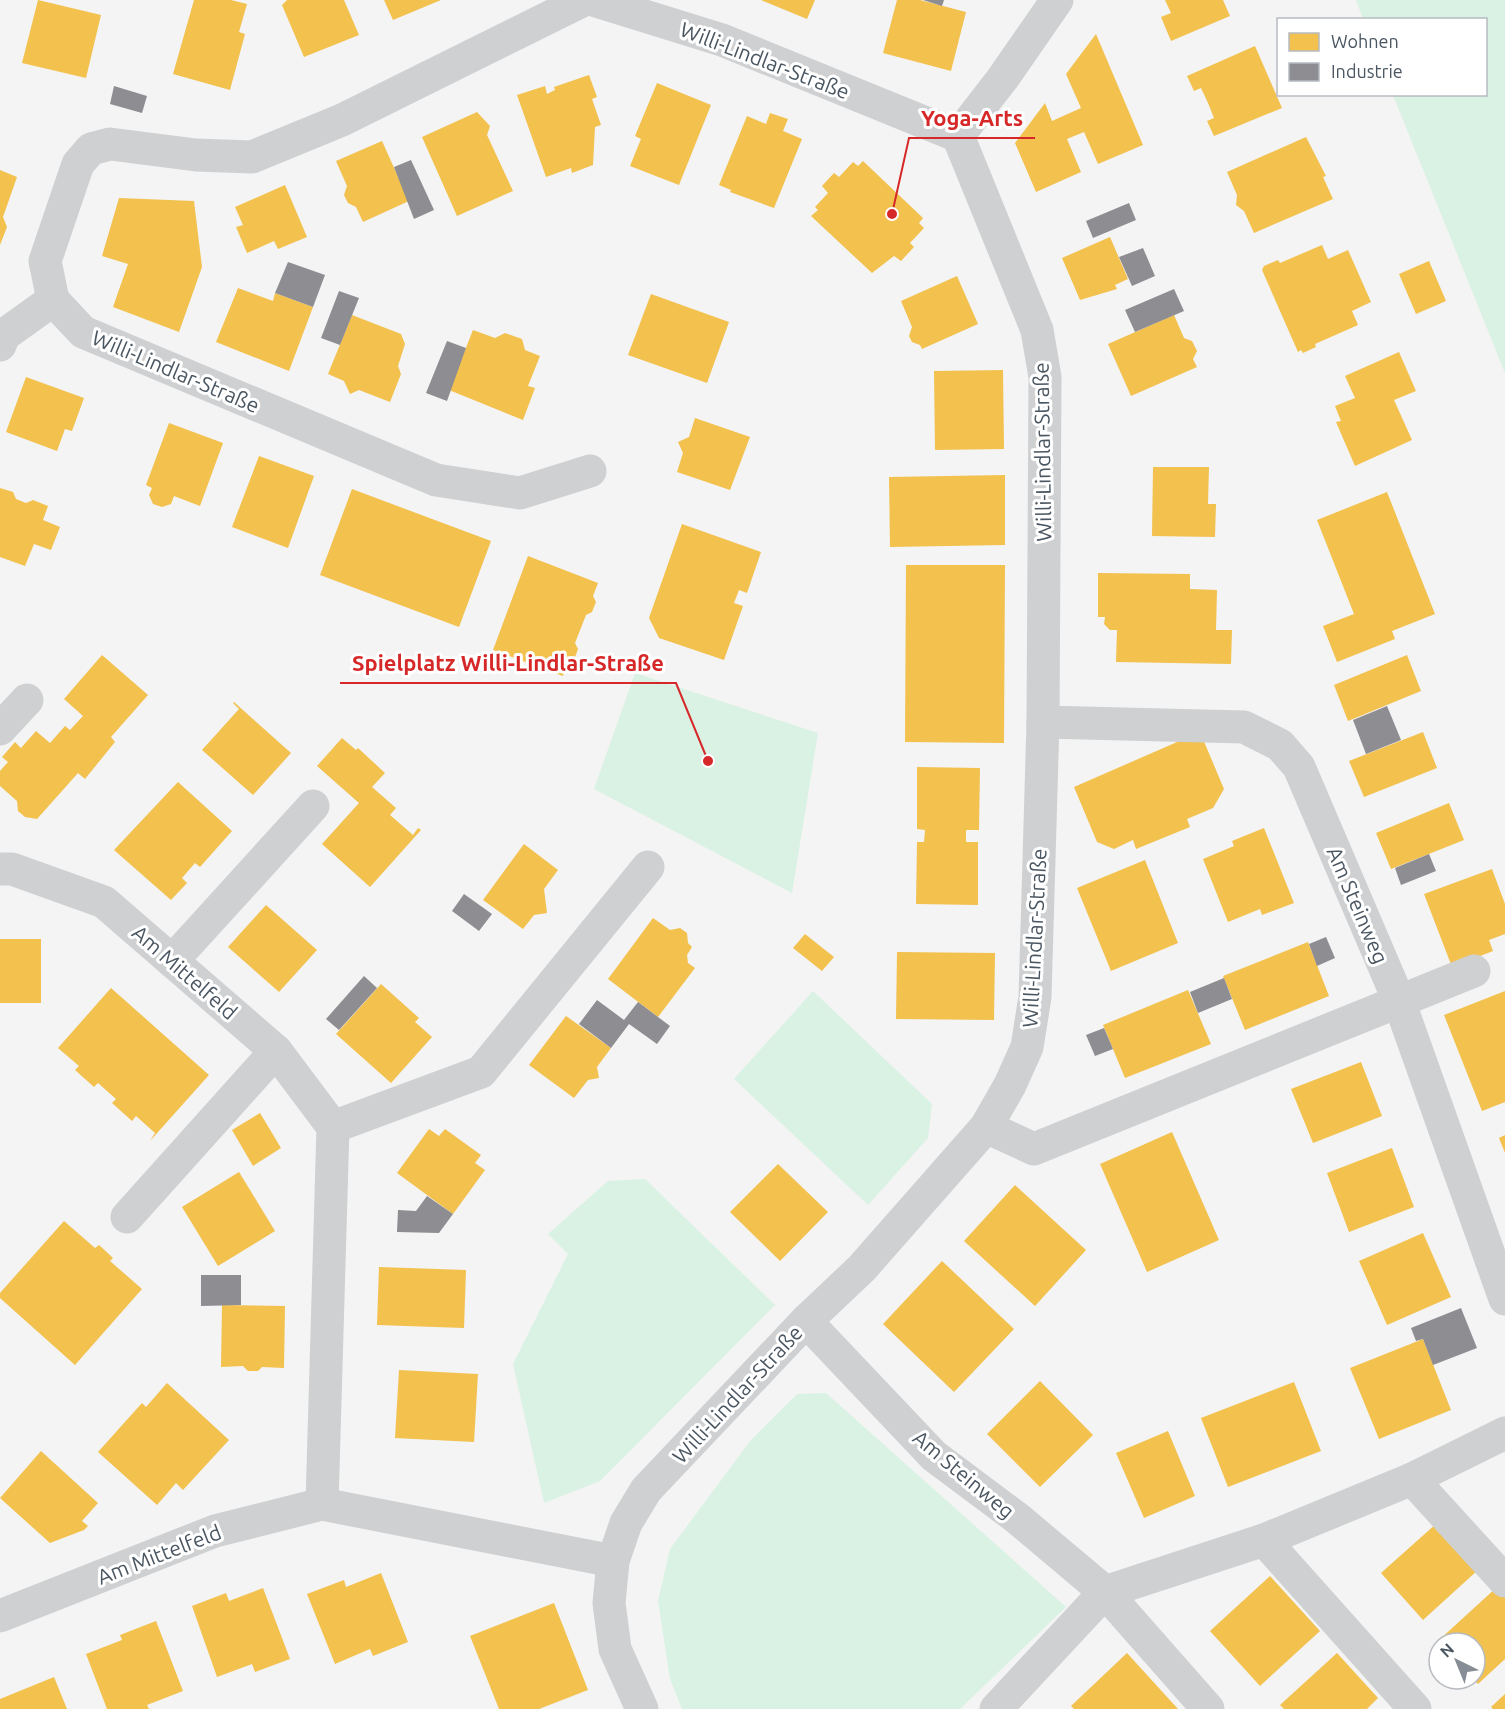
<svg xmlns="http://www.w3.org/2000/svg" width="1505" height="1709" font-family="Ubuntu,sans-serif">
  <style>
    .green { fill: #d9f2e3 }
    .homes { fill: #f2c14e }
    .industry { fill: #8d8d92 }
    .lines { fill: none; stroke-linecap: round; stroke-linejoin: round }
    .minor { stroke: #ced0d2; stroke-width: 33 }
    .labels { text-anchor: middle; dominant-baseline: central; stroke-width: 6; stroke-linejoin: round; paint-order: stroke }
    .street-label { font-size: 21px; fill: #4a5661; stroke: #fff }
    .leader { fill: none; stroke: #d62828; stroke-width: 2 }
    .callout-dot { fill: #d62828; stroke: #fff; stroke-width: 2 }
    .callout-label { font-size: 22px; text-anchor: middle; font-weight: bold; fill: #d62828; stroke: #fff; stroke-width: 6; stroke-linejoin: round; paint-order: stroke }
  </style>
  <rect width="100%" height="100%" fill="#f4f4f4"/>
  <g class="green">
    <polygon points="1356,0 1505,0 1505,373 1393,95 1486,94 1486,20 1363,19"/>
    <polygon points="635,673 818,733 792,893 594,789"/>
    <polygon points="813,991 932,1104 928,1138 868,1205 734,1079"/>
    <polygon points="645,1179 775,1305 600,1481 544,1503 513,1364 568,1254 548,1234 608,1181"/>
    <polygon points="826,1393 1066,1607 960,1709 682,1709 670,1679 658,1601 670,1549 751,1440 797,1394"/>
  </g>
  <g class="homes">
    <polygon points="38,0 101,15 86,78 22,63"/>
    <polygon points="194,0 231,0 247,4 239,32 245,34 230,90 173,74"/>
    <polygon points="287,0 344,0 359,35 304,57 282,5"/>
    <polygon points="384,0 441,0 393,20"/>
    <polygon points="761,0 815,0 807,19"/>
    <polygon points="897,0 920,0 966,12 951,71 883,53"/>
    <polygon points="1165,0 1223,0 1230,16 1171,41 1161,17 1171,13"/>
    <polygon points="1096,34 1143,145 1098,164 1084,132 1067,139 1081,172 1036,192 1015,143 1045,103 1052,121 1081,108 1066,74"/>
    <polygon points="1255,46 1282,108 1214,136 1207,121 1214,118 1208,103 1201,88 1194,91 1187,76"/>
    <polygon points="589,75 597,97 592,99 601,125 595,127 593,165 572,173 571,168 546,177 517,95 545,86 547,94 555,90 554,87"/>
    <polygon points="657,83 711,105 679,185 630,166 641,139 635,136"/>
    <polygon points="477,112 490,126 487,135 513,191 457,216 422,137"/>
    <polygon points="770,113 788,119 783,131 802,139 774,208 730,192 731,190 719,185 747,116 766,124"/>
    <polygon points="1306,137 1326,176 1323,177 1333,199 1254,233 1244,211 1236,205 1237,195 1227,172"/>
    <polygon points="382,141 409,201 363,222 356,207 348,203 344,195 347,186 336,161"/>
    <polygon points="863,161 923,218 919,223 924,228 910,243 914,247 901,261 894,256 872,273 811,216 818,210 815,207 828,193 822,186 834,173 839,177 853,162 858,166"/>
    <polygon points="0,170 17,177 3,217 7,227 0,245"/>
    <polygon points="285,185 307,237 278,249 274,241 247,253 236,227 243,225 235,207"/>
    <polygon points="119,198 194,201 202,267 179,332 113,307 128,264 102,256"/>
    <polygon points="1110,237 1128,279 1115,285 1117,289 1080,300 1062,258"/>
    <polygon points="1322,245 1328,259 1348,250 1371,302 1352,311 1358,325 1315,344 1316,347 1303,353 1301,350 1298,352 1262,270 1264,266 1278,260 1280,263"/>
    <polygon points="1429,261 1446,301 1416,314 1399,274"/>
    <polygon points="957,276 978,324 922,349 920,345 912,342 909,336 912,327 901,301"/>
    <polygon points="238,288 273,301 275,293 313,307 289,371 216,342"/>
    <polygon points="651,294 729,322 707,383 628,355"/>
    <polygon points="352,315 401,334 405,344 398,366 401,374 390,402 359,390 350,394 344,381 328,374"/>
    <polygon points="1174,315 1184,338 1192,341 1197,351 1193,359 1197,367 1131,396 1108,344"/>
    <polygon points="473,330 495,338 505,333 522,339 525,350 540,356 528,386 535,388 523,420 449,390"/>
    <polygon points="1399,352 1416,391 1394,400 1412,440 1355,466 1336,422 1341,421 1335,406 1355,398 1345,376"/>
    <polygon points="1003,370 1004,449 935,450 934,371"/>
    <polygon points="26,377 84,398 72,431 65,429 57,451 6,432"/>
    <polygon points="695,418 750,437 730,490 677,472 683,453 678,442 689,437"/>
    <polygon points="169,423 223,443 200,506 174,496 171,504 162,507 153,504 149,495 152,488 146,485"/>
    <polygon points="259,456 314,476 288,548 232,527"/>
    <polygon points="1153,467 1209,467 1208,504 1216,504 1215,537 1152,536"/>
    <polygon points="1005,475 1005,545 890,547 889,477"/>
    <polygon points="0,488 13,492 16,499 26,503 33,500 48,506 43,520 60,527 51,550 34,544 25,566 0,557"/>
    <polygon points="352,489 491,541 459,627 320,575"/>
    <polygon points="1387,492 1435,614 1392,631 1395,639 1337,662 1323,626 1354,614 1317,520"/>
    <polygon points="682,524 761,552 747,593 739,590 734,603 743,606 724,660 659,638 649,618"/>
    <polygon points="528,556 598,583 593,596 596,602 592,612 586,615 575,643 578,649 574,660 568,662 563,676 493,650"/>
    <polygon points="906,565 1005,565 1004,743 905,742"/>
    <polygon points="1098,573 1190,574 1190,589 1217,590 1216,630 1232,630 1231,664 1116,662 1117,630 1110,630 1104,624 1105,617 1098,617"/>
    <polygon points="102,655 148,695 111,737 115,742 85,779 78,773 37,819 25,817 18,811 17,801 0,786 0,771 8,762 2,757 15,742 21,748 36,731 50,743 65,726 70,730 83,716 64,699"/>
    <polygon points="1407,655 1421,691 1348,721 1334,685"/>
    <polygon points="234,702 291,753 253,795 202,750 239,709 233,703"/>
    <polygon points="1200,732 1224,789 1213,808 1187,819 1190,827 1136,849 1133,840 1114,849 1097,842 1074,787"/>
    <polygon points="1423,732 1437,768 1364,797 1349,761"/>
    <polygon points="342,738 356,750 358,748 385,773 372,787 396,808 390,815 413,835 418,828 421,830 370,887 322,844 359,803 317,766"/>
    <polygon points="917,767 980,768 979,830 966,830 966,842 978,842 978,905 916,904 917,842 924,842 925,830 917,829"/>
    <polygon points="178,782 232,831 200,867 195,863 182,878 187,883 171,900 114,850"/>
    <polygon points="1449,803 1464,840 1391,869 1376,833"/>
    <polygon points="1264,828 1294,903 1262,915 1260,909 1228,922 1203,859 1234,846 1232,841"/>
    <polygon points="524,844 558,870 544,889 547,913 534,915 523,929 483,900"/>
    <polygon points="1145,860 1178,943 1111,971 1077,888"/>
    <polygon points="1492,869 1505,904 1505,934 1489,940 1493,951 1452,967 1424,894"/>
    <polygon points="266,905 317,950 279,992 228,947"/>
    <polygon points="653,918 670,930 680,928 687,933 688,943 692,947 687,955 688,963 695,968 658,1017 608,979"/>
    <polygon points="805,934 834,957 822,971 793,948"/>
    <rect x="0" y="939" width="41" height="64"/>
    <polygon points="1308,942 1329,996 1245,1030 1223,976"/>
    <polygon points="897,952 995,953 994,1020 896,1019"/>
    <polygon points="381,984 419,1018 415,1022 432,1037 391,1083 336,1034"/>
    <polygon points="111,988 209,1075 150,1141 155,1133 136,1116 132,1121 112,1103 116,1099 98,1083 94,1087 75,1070 79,1066 58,1048"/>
    <polygon points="1188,990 1211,1044 1125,1078 1103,1025"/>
    <polygon points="1505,991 1505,1102 1482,1111 1444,1015"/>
    <polygon points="566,1016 611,1048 597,1067 599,1078 588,1080 574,1098 529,1065"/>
    <polygon points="1361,1062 1382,1116 1313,1143 1291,1089"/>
    <polygon points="260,1113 281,1148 253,1166 232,1130"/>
    <polygon points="429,1129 439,1136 445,1129 481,1155 475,1163 485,1170 453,1214 397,1173"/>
    <polygon points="1172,1132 1219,1240 1147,1272 1100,1164"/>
    <polygon points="1505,1135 1505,1153 1499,1138"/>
    <polygon points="1392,1148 1414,1207 1349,1232 1327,1173"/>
    <polygon points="778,1164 828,1212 780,1261 730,1212"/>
    <polygon points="239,1172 275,1231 218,1266 182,1207"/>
    <polygon points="1015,1185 1086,1250 1035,1306 964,1241"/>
    <polygon points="64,1221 95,1248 99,1245 113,1258 110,1261 142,1289 75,1365 0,1298 0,1293"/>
    <polygon points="1423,1233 1451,1297 1387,1325 1359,1261"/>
    <polygon points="942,1261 1014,1329 954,1392 883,1324"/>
    <polygon points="379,1267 466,1270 464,1328 377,1325"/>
    <polygon points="222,1305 285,1306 284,1368 262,1367 258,1371 248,1371 243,1366 221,1367"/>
    <polygon points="1423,1339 1451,1410 1379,1439 1350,1368"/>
    <polygon points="399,1370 478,1374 474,1442 395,1438"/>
    <polygon points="1040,1381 1093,1435 1040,1487 987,1434"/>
    <polygon points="1294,1382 1321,1451 1228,1487 1201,1418"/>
    <polygon points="167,1383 229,1440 183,1490 176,1483 157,1505 98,1452 142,1403 146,1407"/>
    <polygon points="1168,1431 1195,1496 1144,1518 1116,1453"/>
    <polygon points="41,1451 98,1503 82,1521 88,1526 84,1530 50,1543 0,1498"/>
    <polygon points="1437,1523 1478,1570 1423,1620 1381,1573"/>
    <polygon points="381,1573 408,1642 373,1656 370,1649 335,1664 307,1594 344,1580 346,1587"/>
    <polygon points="1270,1576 1320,1631 1260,1686 1210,1631"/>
    <polygon points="1497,1587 1505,1595 1505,1659 1478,1684 1473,1679 1475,1643 1440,1643 1438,1641"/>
    <polygon points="263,1588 290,1659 255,1672 252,1664 217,1677 192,1606 226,1593 229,1601"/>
    <polygon points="554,1603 588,1690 539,1709 499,1709 470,1636"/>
    <polygon points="156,1621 183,1691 147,1705 149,1709 107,1709 86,1654 122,1640 120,1635"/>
    <polygon points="1127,1653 1178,1709 1074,1709 1071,1706"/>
    <polygon points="1337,1653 1378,1698 1367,1709 1284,1709 1280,1705"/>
    <polygon points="54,1677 67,1709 0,1709 0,1699"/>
    <polygon points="1505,1694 1505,1709 1493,1709 1491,1707"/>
  </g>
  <g class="industry">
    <polygon points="923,0 944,0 942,6"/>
    <polygon points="114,86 147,96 142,113 110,104"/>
    <polygon points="411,160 434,210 414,219 394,167"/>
    <polygon points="1129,203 1136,220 1093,238 1086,221"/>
    <polygon points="1143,248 1155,276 1132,286 1119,257"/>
    <polygon points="288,262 325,275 313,307 275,293"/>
    <polygon points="1174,289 1184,311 1135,332 1125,310"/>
    <polygon points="339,291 359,298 340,345 321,338"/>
    <polygon points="447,341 466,348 447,401 426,393"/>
    <polygon points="1387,706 1401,740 1366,754 1353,720"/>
    <polygon points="1429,854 1436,871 1401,885 1395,868"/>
    <polygon points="464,894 492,914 479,931 452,911"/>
    <polygon points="1326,937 1335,958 1317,966 1309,944"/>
    <polygon points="364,976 377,988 339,1030 326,1019"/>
    <polygon points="1224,978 1232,999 1198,1013 1190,992"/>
    <polygon points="597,1000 624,1020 638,1002 670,1026 657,1044 629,1024 611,1048 579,1024"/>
    <polygon points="1104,1028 1113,1049 1095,1056 1086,1035"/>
    <polygon points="427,1196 453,1214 439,1233 397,1232 398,1210 416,1211"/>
    <polygon points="201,1275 241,1275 241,1305 201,1306"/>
    <polygon points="1461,1308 1477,1348 1433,1365 1423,1339 1416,1341 1411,1328"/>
  </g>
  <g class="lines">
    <g class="minor">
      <polyline points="584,0 342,120 252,157 196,155 110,144 91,149 78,164 45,261 53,300 83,332 436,480 520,493 590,471"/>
      <polyline points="593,0 722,40 958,136 1037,330 1045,377 1043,722 1035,997 1027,1047 1010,1085 986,1127 862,1268 806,1321 646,1490 626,1523 613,1561 609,1603 615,1649 642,1709"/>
      <polyline points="958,136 1003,78 1057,0"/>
      <polyline points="0,345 4,335 53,300"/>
      <polyline points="1043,722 1244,727 1280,745 1299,767 1399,1001 1505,1299"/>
      <polyline points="0,729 27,700"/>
      <polyline points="0,869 12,869 104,902 276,1051 333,1127 322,1504"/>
      <polyline points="172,961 313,806"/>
      <polyline points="333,1127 481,1072 648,867"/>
      <polyline points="986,1127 1034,1149 1474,971"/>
      <polyline points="127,1217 276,1051"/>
      <polyline points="806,1321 934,1456 1017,1518 1105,1592 1264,1540 1412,1479 1505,1433"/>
      <polyline points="1412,1479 1505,1581"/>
      <polyline points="1264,1540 1415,1709"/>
      <polyline points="0,1616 215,1531 322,1504 613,1561"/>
      <polyline points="996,1709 1105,1592 1208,1709"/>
    </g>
  </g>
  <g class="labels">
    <g class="street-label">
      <text transform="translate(765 60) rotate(21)">Willi-Lindlar-Straße</text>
      <text transform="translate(176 371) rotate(23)">Willi-Lindlar-Straße</text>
      <text transform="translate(1042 452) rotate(-91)">Willi-Lindlar-Straße</text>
      <text transform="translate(1358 905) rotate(67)">Am Steinweg</text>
      <text transform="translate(1034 938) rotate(-87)">Willi-Lindlar-Straße</text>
      <text transform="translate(185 972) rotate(41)">Am Mittelfeld</text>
      <text transform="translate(737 1394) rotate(-47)">Willi-Lindlar-Straße</text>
      <text transform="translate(964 1474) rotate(40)">Am Steinweg</text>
      <text transform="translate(159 1554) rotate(-21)">Am Mittelfeld</text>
    </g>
  </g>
  <path class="leader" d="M892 214L909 138H1035M708 761L676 683H340"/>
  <g class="callout-dot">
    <circle cx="892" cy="214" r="6"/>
    <circle cx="708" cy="761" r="6"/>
  </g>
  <g class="callout-label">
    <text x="972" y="126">Yoga-Arts</text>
    <text x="508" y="671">Spielplatz Willi-Lindlar-Straße</text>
  </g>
  <rect x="1277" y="18" width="210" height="78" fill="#ffffff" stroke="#b7bbc0" stroke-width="1.5"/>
  <rect x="1289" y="33" width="30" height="18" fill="#f2c14e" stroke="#b7bbc0" stroke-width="1.5"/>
  <text x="1331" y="48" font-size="18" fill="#4a5661">Wohnen</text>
  <rect x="1289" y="63" width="30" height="18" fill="#8d8d92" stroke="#b7bbc0" stroke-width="1.5"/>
  <text x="1331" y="78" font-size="18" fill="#4a5661">Industrie</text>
  <g transform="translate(1457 1661) rotate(317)"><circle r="28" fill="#ffffff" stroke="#b7bbc0" stroke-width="1.5"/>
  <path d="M0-4.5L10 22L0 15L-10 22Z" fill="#868d94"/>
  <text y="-9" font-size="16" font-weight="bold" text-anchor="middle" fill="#4a5661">N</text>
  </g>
</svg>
